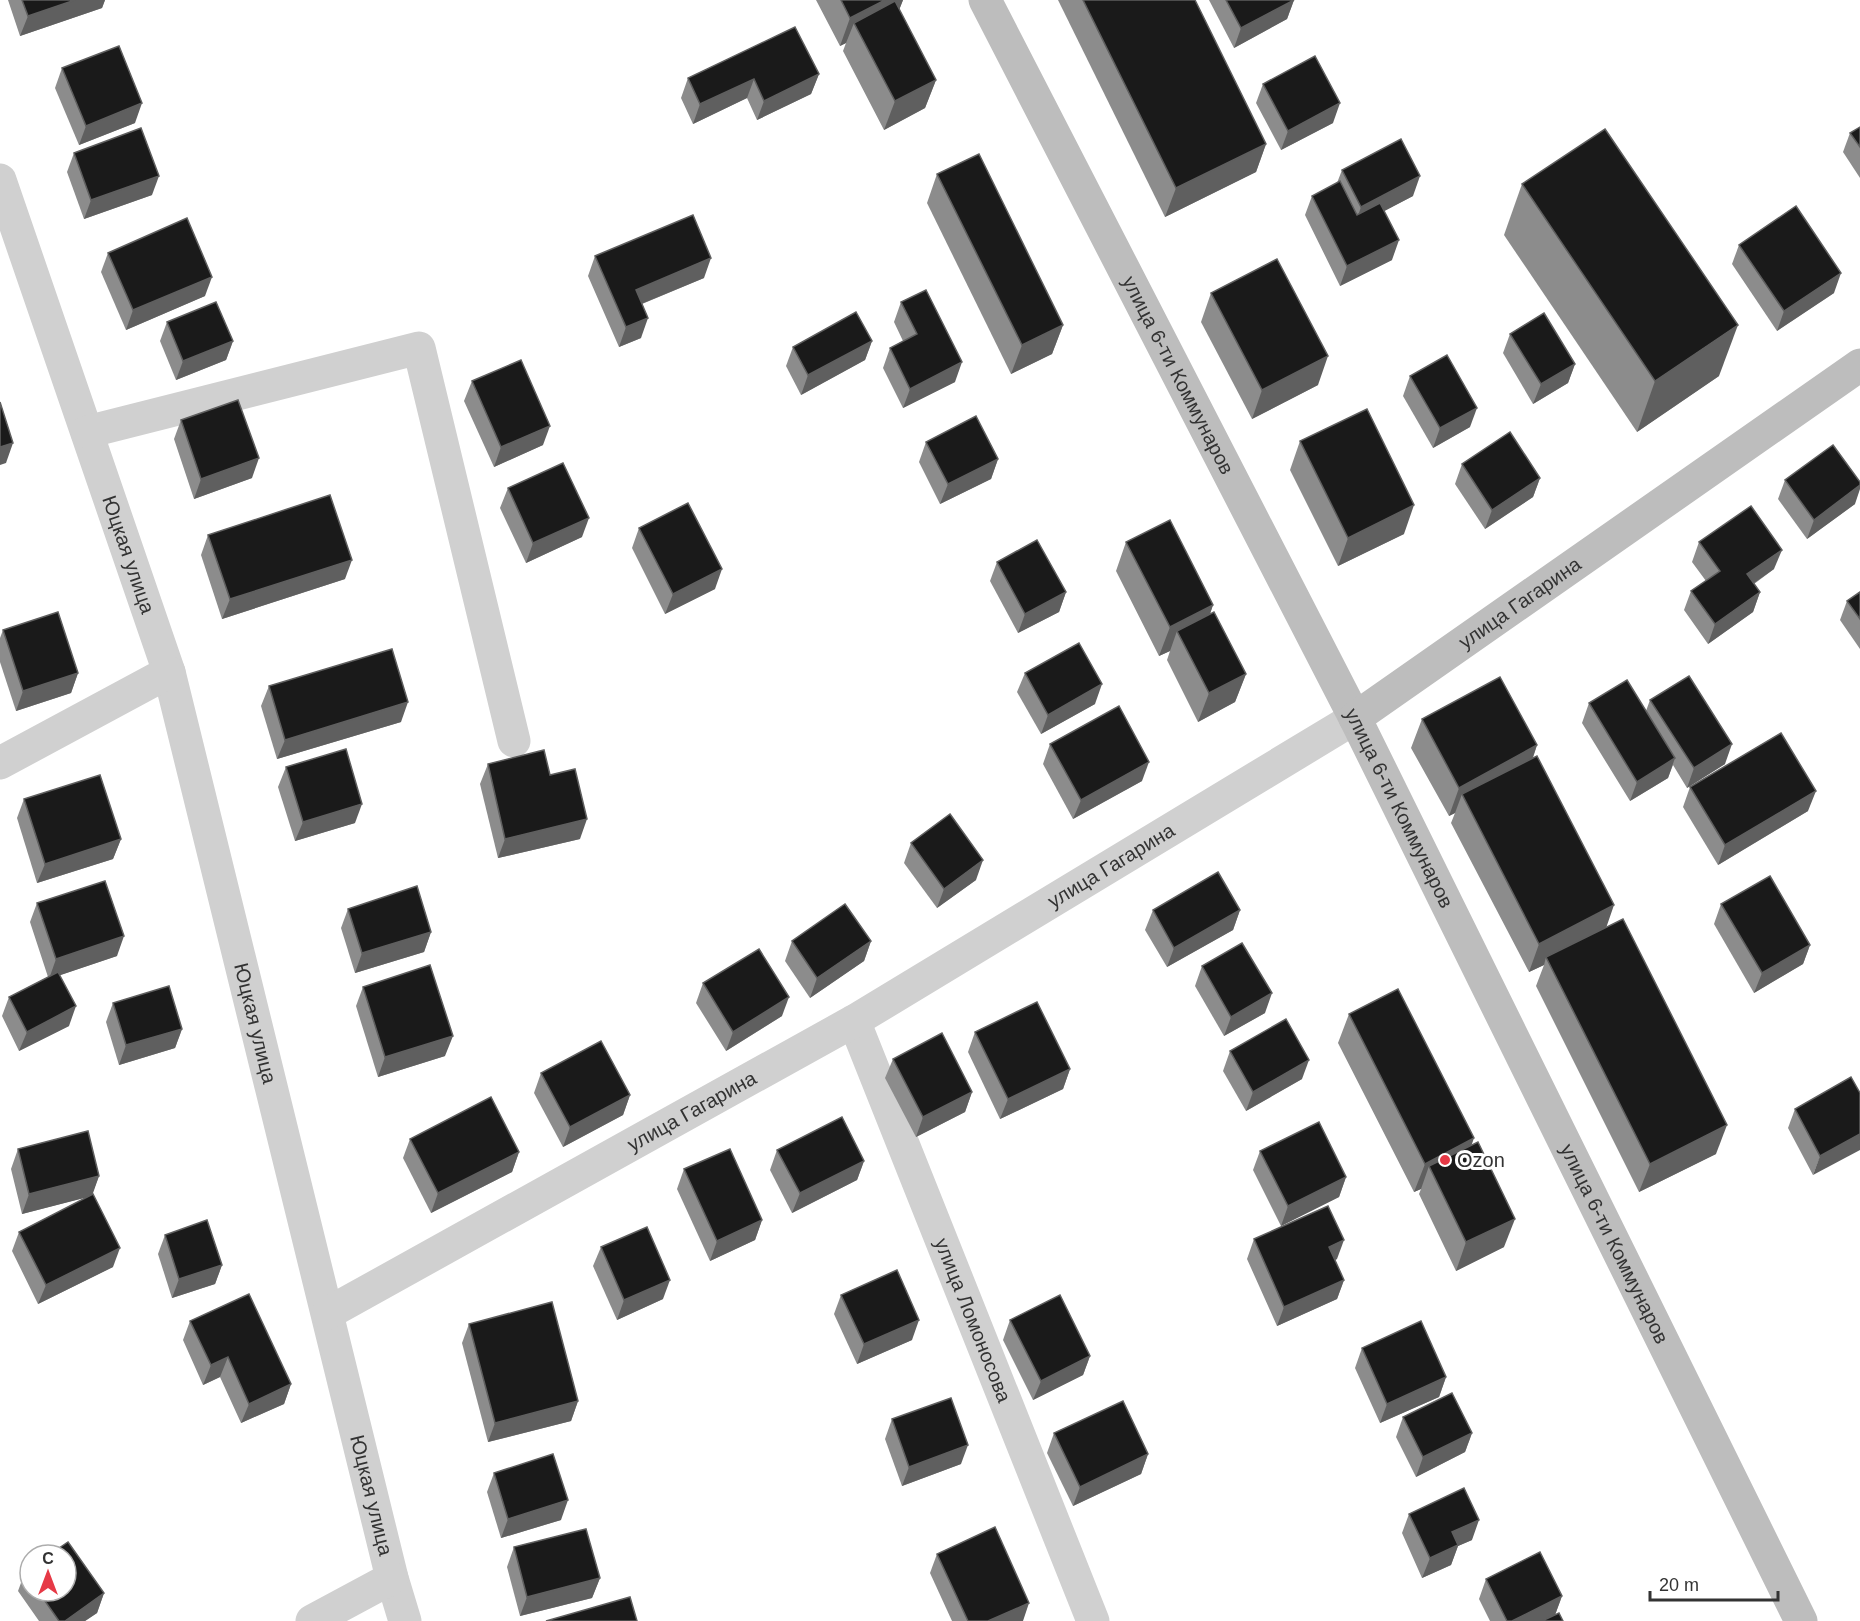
<svg xmlns="http://www.w3.org/2000/svg" width="1860" height="1621" font-family="Helvetica,sans-serif">
  <style>
    .lines { fill: none; stroke-linecap: round; stroke-linejoin: round }
    .street { stroke: #d0d0d0; stroke-width: 33 }
    .secondary { stroke: #bdbdbd; stroke-width: 33 }
    .wall { fill: #8c8c8c }
    .shaded-wall { fill: #5f5f5f }
    .building { fill: #1a1a1a; stroke: #5f5f5f; stroke-width: 1.5 }
    .poi-dot { fill: #e63946; stroke: #fff; stroke-width: 2 }
    .labels { text-anchor: middle; dominant-baseline: central; stroke-width: 6; stroke-linejoin: round; paint-order: stroke }
    .street-label { font-size: 20px; fill: #333; stroke: #fff }
    .poi-label { font-size: 20px; fill: #333; stroke: #fff; text-anchor: start }
  </style>
  <rect width="100%" height="100%" fill="#fff"/>
  <g class="lines">
    <g class="street">
      <path id="s1" d="M 0,180 L 169,672 L 392,1578 L 405,1621"/>
      <polyline points="87,432 419,348 514,741"/>
      <polyline points="0,763 169,672"/>
      <path id="s2" d="M 854,1021 L 1093,1621"/>
      <path id="s3" d="M 328,1313 L 854,1021 L 1355,718"/>
      <polyline points="312,1621 392,1578"/>
    </g>
    <g class="secondary">
      <path id="s4" d="M 985,0 L 1355,718 L 1801,1621"/>
      <path id="s5" d="M 1355,718 L 1860,365"/>
    </g>
  </g>
  <g class="wall">
    <polygon points="8,0 105,0 102,8 20,36"/>
    <polygon points="816,0 903,0 899,10 936,80 925,108 884,130 843,51 846,43 840,46"/>
    <polygon points="1058,0 1195,0 1266,144 1256,172 1165,217"/>
    <polygon points="1209,0 1294,0 1287,19 1234,48"/>
    <polygon points="62,68 135,123 79,145 55,88"/>
    <polygon points="819,74 811,94 757,120 747,98 693,124 681,98 688,78"/>
    <polygon points="1263,84 1333,123 1281,150 1256,103"/>
    <polygon points="1860,127 1860,178 1843,152 1850,133"/>
    <polygon points="74,153 152,195 84,219 67,172"/>
    <polygon points="1342,170 1413,196 1384,211 1392,260 1340,286 1305,215 1312,196 1337,183"/>
    <polygon points="937,174 1063,325 1052,354 1011,374 927,203"/>
    <polygon points="1522,184 1719,376 1637,432 1504,235"/>
    <polygon points="1739,245 1834,293 1777,331 1732,264"/>
    <polygon points="108,253 205,296 126,330 101,272"/>
    <polygon points="595,256 704,278 642,304 641,338 619,347 588,276"/>
    <polygon points="1211,293 1318,385 1252,419 1201,322"/>
    <polygon points="901,302 955,382 903,408 883,368 890,348 903,341 894,322"/>
    <polygon points="167,322 233,341 226,360 176,380 160,341"/>
    <polygon points="1510,334 1575,364 1568,383 1533,404 1503,353"/>
    <polygon points="872,341 865,360 801,395 786,366 793,347"/>
    <polygon points="1410,376 1470,427 1433,448 1403,396"/>
    <polygon points="472,381 543,445 494,467 464,401"/>
    <polygon points="181,420 252,478 194,499 174,439"/>
    <polygon points="1300,441 1404,534 1338,566 1290,470"/>
    <polygon points="926,442 998,459 991,479 940,504 919,462"/>
    <polygon points="1462,464 1540,478 1533,497 1485,529 1455,484"/>
    <polygon points="1785,480 1855,504 1807,539 1778,499"/>
    <polygon points="508,488 582,537 526,563 500,508"/>
    <polygon points="639,528 715,589 665,614 632,548"/>
    <polygon points="208,535 345,579 222,619 201,555"/>
    <polygon points="1126,542 1213,605 1210,614 1246,674 1235,702 1198,722 1167,660 1170,651 1159,656 1116,571"/>
    <polygon points="1699,542 1774,569 1754,584 1760,592 1753,612 1708,644 1684,610 1691,591 1706,581 1692,562"/>
    <polygon points="997,562 1066,592 1059,612 1018,633 990,581"/>
    <polygon points="1860,592 1860,649 1840,620 1847,601"/>
    <polygon points="3,630 78,673 71,693 16,711 0,662 0,638"/>
    <polygon points="1025,673 1095,704 1041,734 1017,692"/>
    <polygon points="269,686 401,722 277,759 261,706"/>
    <polygon points="1650,700 1725,764 1687,788 1673,765 1668,778 1630,801 1582,723 1589,703 1646,711"/>
    <polygon points="1422,719 1537,745 1533,758 1606,927 1716,1154 1639,1192 1536,986 1544,965 1529,972 1451,823 1455,813 1449,816 1411,748"/>
    <polygon points="1050,744 1142,781 1073,819 1043,764"/>
    <polygon points="488,764 550,775 580,839 498,858 480,784"/>
    <polygon points="286,767 355,823 295,841 278,787"/>
    <polygon points="1690,787 1808,811 1718,865 1683,807"/>
    <polygon points="24,799 121,839 113,859 37,883 17,818"/>
    <polygon points="911,843 976,880 937,908 904,863"/>
    <polygon points="37,903 117,956 60,975 69,1026 19,1051 2,1016 9,997 48,977 30,922"/>
    <polygon points="1721,904 1810,945 1803,964 1754,993 1714,924"/>
    <polygon points="348,909 431,932 424,952 355,973 341,928"/>
    <polygon points="1153,910 1240,910 1233,930 1167,967 1145,930"/>
    <polygon points="792,941 871,941 864,961 810,998 785,961"/>
    <polygon points="1202,966 1265,1013 1224,1036 1195,986"/>
    <polygon points="703,983 782,1016 726,1051 696,1003"/>
    <polygon points="363,987 445,1056 378,1077 356,1006"/>
    <polygon points="113,1003 182,1029 175,1048 119,1065 106,1022"/>
    <polygon points="1349,1014 1471,1145 1504,1247 1456,1271 1419,1194 1421,1189 1414,1192 1338,1043"/>
    <polygon points="975,1032 1070,1069 1063,1089 1000,1119 968,1052"/>
    <polygon points="1230,1051 1302,1079 1246,1111 1223,1071"/>
    <polygon points="893,1059 972,1092 965,1112 916,1137 885,1078"/>
    <polygon points="541,1073 630,1095 623,1115 563,1147 534,1093"/>
    <polygon points="1851,1077 1813,1175 1788,1128 1795,1109"/>
    <polygon points="410,1139 519,1152 512,1172 431,1213 403,1158"/>
    <polygon points="18,1149 99,1176 92,1194 113,1267 38,1304 12,1251 19,1232 87,1197 22,1214 11,1169"/>
    <polygon points="777,1150 864,1161 857,1180 792,1213 770,1170"/>
    <polygon points="1260,1151 1346,1177 1339,1197 1281,1226 1253,1170"/>
    <polygon points="684,1169 762,1220 755,1240 710,1261 677,1189"/>
    <polygon points="165,1235 222,1265 215,1284 172,1298 158,1254"/>
    <polygon points="1254,1239 1337,1259 1335,1260 1344,1280 1337,1299 1277,1326 1247,1259"/>
    <polygon points="601,1247 663,1299 617,1320 593,1266"/>
    <polygon points="841,1295 912,1340 857,1364 834,1314"/>
    <polygon points="1010,1320 1090,1356 1083,1375 1033,1400 1003,1340"/>
    <polygon points="190,1321 291,1384 284,1404 241,1423 220,1377 203,1385 183,1340"/>
    <polygon points="469,1324 578,1401 571,1421 488,1442 462,1343"/>
    <polygon points="1362,1348 1446,1377 1439,1397 1380,1423 1355,1368"/>
    <polygon points="1403,1417 1472,1433 1465,1452 1416,1477 1396,1437"/>
    <polygon points="892,1419 961,1464 902,1486 885,1439"/>
    <polygon points="1054,1433 1148,1454 1141,1474 1073,1506 1047,1453"/>
    <polygon points="494,1473 561,1520 501,1538 487,1492"/>
    <polygon points="1409,1514 1472,1540 1458,1546 1451,1565 1422,1578 1402,1533"/>
    <polygon points="514,1547 600,1578 592,1598 520,1616 507,1567"/>
    <polygon points="937,1554 1023,1621 952,1621 930,1573"/>
    <polygon points="30,1568 30,1591 66,1591 104,1593 97,1613 85,1621 39,1621 18,1591 25,1572"/>
    <polygon points="1486,1579 1562,1596 1555,1615 1563,1621 1490,1621 1479,1599"/>
  </g>
  <g class="shaded-wall">
    <polygon points="75,0 105,0 102,8 20,36 28,16"/>
    <polygon points="885,0 903,0 896,18 854,23 846,43 840,46 850,18"/>
    <polygon points="1294,0 1287,19 1234,48 1241,28"/>
    <polygon points="819,74 811,94 757,120 764,101"/>
    <polygon points="754,79 747,98 693,124 700,104"/>
    <polygon points="936,80 925,108 884,130 895,101"/>
    <polygon points="142,103 135,123 79,145 86,126"/>
    <polygon points="1340,103 1333,123 1281,150 1288,131"/>
    <polygon points="1266,144 1256,172 1165,217 1176,188"/>
    <polygon points="159,176 152,195 84,219 91,200"/>
    <polygon points="1420,176 1413,196 1354,227 1361,207"/>
    <polygon points="1399,240 1392,260 1340,286 1347,266"/>
    <polygon points="711,258 704,278 629,309 636,290"/>
    <polygon points="1841,273 1834,293 1777,331 1784,311"/>
    <polygon points="212,277 205,296 126,330 133,310"/>
    <polygon points="648,318 641,338 619,347 626,327"/>
    <polygon points="1063,325 1052,354 1011,374 1022,345"/>
    <polygon points="1738,325 1719,376 1637,432 1655,381"/>
    <polygon points="233,341 226,360 176,380 183,361"/>
    <polygon points="872,341 865,360 801,395 808,375"/>
    <polygon points="1328,356 1318,385 1252,419 1262,390"/>
    <polygon points="962,362 955,382 903,408 910,389"/>
    <polygon points="1575,364 1568,383 1533,404 1541,384"/>
    <polygon points="1477,408 1470,427 1433,448 1440,428"/>
    <polygon points="550,426 543,445 494,467 501,447"/>
    <polygon points="13,443 6,463 0,465 0,447"/>
    <polygon points="259,458 252,478 194,499 201,479"/>
    <polygon points="998,459 991,479 940,504 948,484"/>
    <polygon points="1540,478 1533,497 1485,529 1492,510"/>
    <polygon points="1860,485 1860,489 1855,504 1807,539 1814,520"/>
    <polygon points="1414,505 1404,534 1338,566 1348,538"/>
    <polygon points="589,518 582,537 526,563 533,543"/>
    <polygon points="1782,550 1774,569 1740,593 1747,574"/>
    <polygon points="352,560 345,579 222,619 230,599"/>
    <polygon points="722,569 715,589 665,614 673,594"/>
    <polygon points="1066,592 1059,612 1018,633 1025,614"/>
    <polygon points="1760,592 1753,612 1708,644 1715,624"/>
    <polygon points="1213,605 1203,634 1177,631 1170,651 1159,656 1170,627"/>
    <polygon points="78,673 71,693 16,711 23,691"/>
    <polygon points="1246,674 1235,702 1198,722 1209,693"/>
    <polygon points="1102,684 1095,704 1041,734 1048,715"/>
    <polygon points="408,702 401,722 277,759 285,740"/>
    <polygon points="1732,744 1725,764 1687,788 1694,768"/>
    <polygon points="1537,745 1527,774 1462,794 1455,813 1449,816 1459,788"/>
    <polygon points="1675,758 1668,778 1630,801 1637,782"/>
    <polygon points="1149,762 1142,781 1073,819 1081,800"/>
    <polygon points="1816,791 1808,811 1718,865 1725,845"/>
    <polygon points="362,804 355,823 295,841 303,822"/>
    <polygon points="587,819 580,839 498,858 505,839"/>
    <polygon points="121,839 113,859 37,883 45,864"/>
    <polygon points="983,860 976,880 937,908 944,889"/>
    <polygon points="1614,905 1604,934 1546,957 1544,965 1529,972 1539,944"/>
    <polygon points="1240,910 1233,930 1167,967 1174,948"/>
    <polygon points="431,932 424,952 355,973 362,953"/>
    <polygon points="124,936 117,956 49,979 56,959"/>
    <polygon points="871,941 864,961 810,998 817,978"/>
    <polygon points="1810,945 1803,964 1754,993 1762,973"/>
    <polygon points="1272,993 1265,1013 1224,1036 1231,1017"/>
    <polygon points="789,997 782,1016 726,1051 733,1032"/>
    <polygon points="76,1006 69,1026 19,1051 27,1032"/>
    <polygon points="182,1029 175,1048 119,1065 126,1045"/>
    <polygon points="453,1036 445,1056 378,1077 385,1057"/>
    <polygon points="1309,1060 1302,1079 1246,1111 1253,1092"/>
    <polygon points="1070,1069 1063,1089 1000,1119 1008,1099"/>
    <polygon points="972,1092 965,1112 916,1137 923,1117"/>
    <polygon points="630,1095 623,1115 563,1147 570,1127"/>
    <polygon points="1727,1125 1716,1154 1639,1192 1650,1164"/>
    <polygon points="1860,1134 1860,1150 1813,1175 1820,1156"/>
    <polygon points="1474,1138 1464,1167 1429,1166 1421,1189 1414,1192 1425,1164"/>
    <polygon points="519,1152 512,1172 431,1213 438,1193"/>
    <polygon points="864,1161 857,1180 792,1213 800,1193"/>
    <polygon points="99,1176 92,1196 22,1214 29,1194"/>
    <polygon points="1346,1177 1339,1197 1281,1226 1288,1206"/>
    <polygon points="1515,1219 1504,1247 1456,1271 1466,1242"/>
    <polygon points="762,1220 755,1240 710,1261 717,1241"/>
    <polygon points="1344,1240 1337,1259 1322,1266 1329,1247"/>
    <polygon points="120,1248 113,1267 38,1304 46,1285"/>
    <polygon points="222,1265 215,1284 172,1298 179,1279"/>
    <polygon points="670,1280 663,1299 617,1320 624,1300"/>
    <polygon points="1344,1280 1337,1299 1277,1326 1284,1307"/>
    <polygon points="919,1320 912,1340 857,1364 864,1344"/>
    <polygon points="1090,1356 1083,1375 1033,1400 1041,1381"/>
    <polygon points="228,1357 220,1377 203,1385 211,1365"/>
    <polygon points="1446,1377 1439,1397 1380,1423 1387,1404"/>
    <polygon points="291,1384 284,1404 241,1423 249,1404"/>
    <polygon points="578,1401 571,1421 488,1442 495,1423"/>
    <polygon points="1472,1433 1465,1452 1416,1477 1423,1457"/>
    <polygon points="968,1445 961,1464 902,1486 909,1467"/>
    <polygon points="1148,1454 1141,1474 1073,1506 1080,1487"/>
    <polygon points="568,1500 561,1520 501,1538 508,1519"/>
    <polygon points="1479,1520 1472,1540 1458,1546 1451,1565 1422,1578 1430,1558 1452,1532"/>
    <polygon points="600,1578 592,1598 520,1616 527,1597"/>
    <polygon points="104,1593 97,1613 85,1621 65,1621"/>
    <polygon points="1562,1596 1555,1615 1543,1621 1512,1621"/>
    <polygon points="1029,1603 1023,1621 988,1621"/>
  </g>
  <g class="building">
    <polygon points="22,0 75,0 28,16"/>
    <polygon points="841,0 885,0 850,18"/>
    <polygon points="1083,0 1195,0 1266,144 1176,188"/>
    <polygon points="1226,0 1294,0 1241,28"/>
    <polygon points="895,1 936,80 895,101 854,23"/>
    <polygon points="795,27 819,74 764,101 754,79 700,104 688,78"/>
    <polygon points="119,46 142,103 86,126 62,68"/>
    <polygon points="1315,56 1340,103 1288,131 1263,84"/>
    <polygon points="1860,127 1860,147 1850,133"/>
    <polygon points="141,128 159,176 91,200 74,153"/>
    <polygon points="1605,129 1738,325 1655,381 1522,184"/>
    <polygon points="1401,139 1420,176 1361,207 1342,170"/>
    <polygon points="979,154 1063,325 1022,345 937,174"/>
    <polygon points="1340,181 1357,215 1380,203 1399,240 1347,266 1312,196"/>
    <polygon points="1796,206 1841,273 1784,311 1739,245"/>
    <polygon points="693,215 711,258 636,290 648,318 626,327 595,256"/>
    <polygon points="187,218 212,277 133,310 108,253"/>
    <polygon points="1277,259 1328,356 1262,390 1211,293"/>
    <polygon points="926,290 962,362 910,389 890,348 917,334 901,302"/>
    <polygon points="216,302 233,341 183,361 167,322"/>
    <polygon points="856,312 872,341 808,375 793,347"/>
    <polygon points="1544,313 1575,364 1541,384 1510,334"/>
    <polygon points="1447,355 1477,408 1440,428 1410,376"/>
    <polygon points="521,360 550,426 501,447 472,381"/>
    <polygon points="238,400 259,458 201,479 181,420"/>
    <polygon points="0,402 13,443 0,447"/>
    <polygon points="1367,409 1414,505 1348,538 1300,441"/>
    <polygon points="976,416 998,459 948,484 926,442"/>
    <polygon points="1510,432 1540,478 1492,510 1462,464"/>
    <polygon points="1833,445 1860,482 1860,485 1814,520 1785,480"/>
    <polygon points="563,463 589,518 533,543 508,488"/>
    <polygon points="330,495 352,560 230,599 208,535"/>
    <polygon points="688,503 722,569 673,594 639,528"/>
    <polygon points="1751,506 1782,550 1747,574 1760,592 1715,624 1691,591 1720,571 1699,542"/>
    <polygon points="1170,520 1213,605 1170,627 1126,542"/>
    <polygon points="1037,540 1066,592 1025,614 997,562"/>
    <polygon points="1860,592 1860,619 1847,601"/>
    <polygon points="58,612 78,673 23,691 3,630"/>
    <polygon points="1214,612 1246,674 1209,693 1177,631"/>
    <polygon points="1079,643 1102,684 1048,715 1025,673"/>
    <polygon points="392,649 408,702 285,740 269,686"/>
    <polygon points="1689,676 1732,744 1694,768 1650,700"/>
    <polygon points="1500,677 1537,745 1459,788 1422,719"/>
    <polygon points="1627,680 1675,758 1637,782 1589,703"/>
    <polygon points="1119,706 1149,762 1081,800 1050,744"/>
    <polygon points="1781,733 1816,791 1725,845 1690,787"/>
    <polygon points="346,749 362,804 303,822 286,767"/>
    <polygon points="544,750 550,775 575,769 587,819 505,839 488,764"/>
    <polygon points="1537,756 1614,905 1539,944 1462,794"/>
    <polygon points="100,775 121,839 45,864 24,799"/>
    <polygon points="950,814 983,860 944,889 911,843"/>
    <polygon points="1218,872 1240,910 1174,948 1153,910"/>
    <polygon points="1770,876 1810,945 1762,973 1721,904"/>
    <polygon points="105,881 124,936 56,959 37,903"/>
    <polygon points="417,886 431,932 362,953 348,909"/>
    <polygon points="845,904 871,941 817,978 792,941"/>
    <polygon points="1623,919 1727,1125 1650,1164 1546,957"/>
    <polygon points="1242,943 1272,993 1231,1017 1202,966"/>
    <polygon points="759,949 789,997 733,1032 703,983"/>
    <polygon points="430,965 453,1036 385,1057 363,987"/>
    <polygon points="58,972 76,1006 27,1032 9,997"/>
    <polygon points="169,986 182,1029 126,1045 113,1003"/>
    <polygon points="1398,989 1474,1138 1425,1164 1349,1014"/>
    <polygon points="1037,1002 1070,1069 1008,1099 975,1032"/>
    <polygon points="1286,1019 1309,1060 1253,1092 1230,1051"/>
    <polygon points="942,1033 972,1092 923,1117 893,1059"/>
    <polygon points="601,1041 630,1095 570,1127 541,1073"/>
    <polygon points="1851,1077 1860,1093 1860,1134 1820,1156 1795,1109"/>
    <polygon points="491,1097 519,1152 438,1193 410,1139"/>
    <polygon points="842,1117 864,1161 800,1193 777,1150"/>
    <polygon points="1319,1122 1346,1177 1288,1206 1260,1151"/>
    <polygon points="88,1131 99,1176 29,1194 18,1149"/>
    <polygon points="1478,1142 1515,1219 1466,1242 1429,1166"/>
    <polygon points="730,1149 762,1220 717,1241 684,1169"/>
    <polygon points="93,1194 120,1248 46,1285 19,1232"/>
    <polygon points="1328,1206 1344,1240 1329,1247 1344,1280 1284,1307 1254,1239"/>
    <polygon points="207,1220 222,1265 179,1279 165,1235"/>
    <polygon points="647,1227 670,1280 624,1300 601,1247"/>
    <polygon points="897,1270 919,1320 864,1344 841,1295"/>
    <polygon points="249,1294 291,1384 249,1404 228,1357 211,1365 190,1321"/>
    <polygon points="1060,1295 1090,1356 1041,1381 1010,1320"/>
    <polygon points="552,1302 578,1401 495,1423 469,1324"/>
    <polygon points="1421,1321 1446,1377 1387,1404 1362,1348"/>
    <polygon points="1452,1393 1472,1433 1423,1457 1403,1417"/>
    <polygon points="951,1398 968,1445 909,1467 892,1419"/>
    <polygon points="1123,1401 1148,1454 1080,1487 1054,1433"/>
    <polygon points="553,1454 568,1500 508,1519 494,1473"/>
    <polygon points="1464,1488 1479,1520 1452,1532 1458,1545 1430,1558 1409,1514"/>
    <polygon points="995,1527 1029,1603 988,1621 968,1621 937,1554"/>
    <polygon points="586,1529 600,1578 527,1597 514,1547"/>
    <polygon points="68,1542 104,1593 65,1621 59,1621 38,1591 66,1591 66,1555 49,1555"/>
    <polygon points="1540,1552 1562,1596 1512,1621 1507,1621 1486,1579"/>
    <polygon points="30,1568 30,1579 25,1572"/>
    <polygon points="630,1597 637,1621 546,1621"/>
    <polygon points="1559,1613 1563,1621 1542,1621"/>
  </g>
  <circle class="poi-dot" cx="1445" cy="1160" r="6"/>
  <g class="labels">
    <g class="street-label">
      <text stroke="none"><textPath href="#s4" startOffset="422">улица 6-ти Коммунаров</textPath></text>
      <text stroke="none"><textPath href="#s1" startOffset="396">Юцкая улица</textPath></text>
      <text stroke="none"><textPath href="#s5" startOffset="201">улица Гагарина</textPath></text>
      <text stroke="none"><textPath href="#s4" startOffset="908">улица 6-ти Коммунаров</textPath></text>
      <text stroke="none"><textPath href="#s3" startOffset="902">улица Гагарина</textPath></text>
      <text stroke="none"><textPath href="#s1" startOffset="882">Юцкая улица</textPath></text>
      <text stroke="none"><textPath href="#s3" startOffset="416">улица Гагарина</textPath></text>
      <text stroke="none"><textPath href="#s4" startOffset="1394">улица 6-ти Коммунаров</textPath></text>
      <text stroke="none"><textPath href="#s2" startOffset="322">улица Ломоносова</textPath></text>
      <text stroke="none"><textPath href="#s1" startOffset="1368">Юцкая улица</textPath></text>
    </g>
    <g class="poi-label">
      <text x="1457" y="1160">Ozon</text>
    </g>
  </g>
  <g transform="translate(48 1573)"><circle r="28" fill="#ffffff" stroke="#adadad" stroke-width="1.5"/>
  <path d="M0-4.5L10 22L0 15L-10 22Z" fill="#e63946"/>
  <text y="-9" font-size="16" font-weight="bold" text-anchor="middle" fill="#333333">С</text>
  </g>
  <path d="M1650 1591v9h128v-9" fill="none" stroke="#333333" stroke-width="3"/>
  <text x="1659" y="1591" font-size="18" fill="#333333" stroke="#ffffff" stroke-width="4.5" paint-order="stroke">20 m</text>
</svg>
